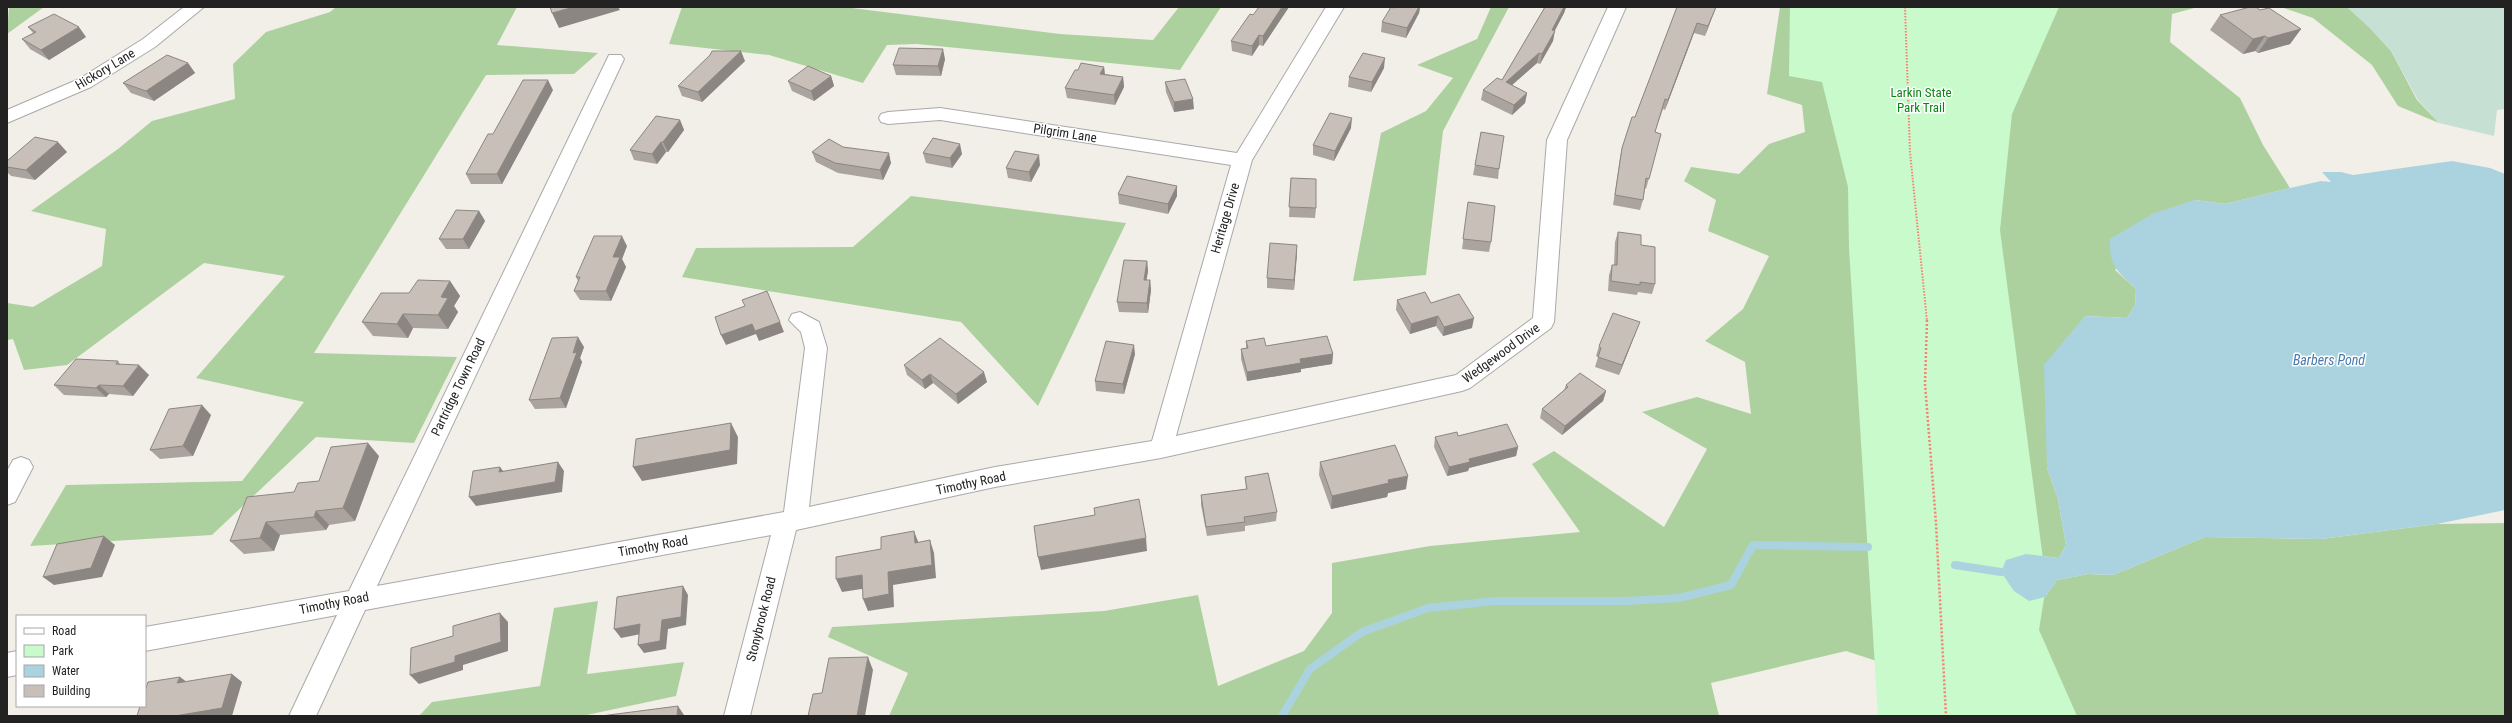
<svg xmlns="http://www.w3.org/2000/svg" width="2512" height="723" font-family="'Roboto Condensed',sans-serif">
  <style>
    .forest { fill: #add19e }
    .wetland { fill: #c6e0d4 }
    .park { fill: #c8facc }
    .water { fill: #aad3df }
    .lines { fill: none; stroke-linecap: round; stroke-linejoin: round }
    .stream { stroke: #aad3df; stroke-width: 8 }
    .minor-casing { stroke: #a9a9a9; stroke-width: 2 }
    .path-far1 { stroke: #fa8072; stroke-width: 2; stroke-dasharray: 1.5 1.5; stroke-linecap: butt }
    .path { stroke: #fa8072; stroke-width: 2.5; stroke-dasharray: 2 2; stroke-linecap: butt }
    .minor { fill: #fff; fill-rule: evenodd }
    .wall { fill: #aba49e }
    .shaded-wall { fill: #8b8681 }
    .building { fill: #c7bfb8; stroke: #8b8681 }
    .labels { text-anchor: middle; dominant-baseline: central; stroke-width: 3; stroke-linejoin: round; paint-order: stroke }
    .street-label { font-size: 13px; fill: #222; stroke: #fff }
    .park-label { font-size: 13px; fill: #0c8416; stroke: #fff }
    .water-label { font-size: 14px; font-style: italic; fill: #4a7aab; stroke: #fff }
  </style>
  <rect width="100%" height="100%" fill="#f2efe9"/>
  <g class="forest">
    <polygon points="9,7 44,7 7,34"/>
    <polygon points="336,7 517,7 497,45 598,53 574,74 486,75 314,353 457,357 414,443 316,437 212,535 30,546 66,485 242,481 304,402 196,378 285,276 204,263 67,365 24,370 13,339 7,340 7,303 33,307 102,266 106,229 31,211 118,149 152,121 235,99 233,64 266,32 330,12"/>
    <polygon points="682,7 844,7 1060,34 1153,40 1179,7 1221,7 1180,70 917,44 887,45 863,83 769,55 669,44"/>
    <polygon points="1491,7 1509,7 1443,131 1426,275 1353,281 1381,133 1426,111 1453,78 1417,65 1477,39"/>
    <polygon points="1780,7 1895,7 1892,666 1846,651 1711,683 1719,716 889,716 908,673 828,637 832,627 1104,611 1198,595 1218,686 1304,651 1332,613 1332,563 1430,546 1580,532 1532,464 1554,451 1664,527 1707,449 1642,412 1697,397 1751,414 1745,362 1705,341 1743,309 1769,256 1708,231 1716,200 1684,181 1691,167 1739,174 1769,144 1805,132 1802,105 1767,94"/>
    <polygon points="1913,7 2198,7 2172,14 2170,42 2240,98 2263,145 2290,188 2225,204 2195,200 2115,270 2136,289 2135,305 2127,318 2085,316 2047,468 2058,499 2066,545 2059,558 2026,554 2029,601 2045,597 2057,580 2088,574 2113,575 2205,537 2321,539 2437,524 2505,523 2505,716 1968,716"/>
    <polygon points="2281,7 2347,7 2370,28 2391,51 2417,100 2439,123 2398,106 2372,65 2313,18"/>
    <polygon points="911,196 1126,223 1038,406 961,322 682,277 696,248 853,247"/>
    <polygon points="598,601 587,674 684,662 676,696 582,716 419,716 432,702 540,686 554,608"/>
  </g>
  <polygon class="wetland" points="2347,7 2505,7 2505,109 2497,110 2494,136 2439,123 2418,100 2391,51 2370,28"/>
  <polygon class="park" points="1790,7 2059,7 2012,114 2000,230 2043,559 2045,592 2039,630 2077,716 1878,716 1849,248 1848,187 1822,82 1789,76"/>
  <path class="water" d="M 2452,161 L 2490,168 L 2505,174 L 2505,510 L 2437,524 L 2321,539 L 2205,537 L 2113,575 L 2088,574 L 2057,580 L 2045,597 L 2029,601 L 2014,591 L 2001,572 L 2006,560 L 2026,554 L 2059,558 L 2066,545 L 2058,499 L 2047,468 L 2044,365 L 2085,316 L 2127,318 L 2135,305 L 2136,289 C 2117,271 2109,266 2110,239 L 2154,213 L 2195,200 L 2225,204 L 2290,188 L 2321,181 L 2331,182 L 2322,172 L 2341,172 L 2353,175 Z"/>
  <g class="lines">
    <g class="stream">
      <polyline points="1955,565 2001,572"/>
      <polyline points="1282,716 1310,669 1362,632 1428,608 1496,601 1626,601 1679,598 1731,585 1753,545 1868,547"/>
    </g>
    <g class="minor-casing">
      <g id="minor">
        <polygon points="184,7 204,7 155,47 91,87 7,123 7,110 79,79 143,39"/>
        <polygon points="1326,7 1344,7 1252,160 1176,436 1456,375 1533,318 1547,140 1608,7 1626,7 1567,140 1554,322 1551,328 1470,388 1462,391 1161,458 995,487 796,530 750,716 724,716 771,535 365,610 316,716 289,716 337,615 145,651 145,627 349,591 609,55 621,55 624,59 377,586 784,512 805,348 801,332 789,320 792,314 800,312 819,322 827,348 809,507 995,467 1152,441 1231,165 940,120 888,124 881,122 879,118 881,114 888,112 940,108 1237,153"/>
        <polygon points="21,457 29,460 33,467 15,502 7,505 7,471 13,460"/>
        <polygon points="17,651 17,675 7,677 7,653"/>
      </g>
    </g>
    <polyline class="path-far1" points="1905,7 1910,152 1927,321"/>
    <polyline class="path" points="1927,320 1925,384 1936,523 1946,716"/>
    <use href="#minor" class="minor"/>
  </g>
  <g class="wall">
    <polygon points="1289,7 1263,46 1259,45 1252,56 1232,51 1231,41 1253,15"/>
    <polygon points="1395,7 1420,7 1419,13 1406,38 1381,32 1382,22"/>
    <polygon points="1545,7 1566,7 1564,13 1554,31 1553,41 1540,64 1537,63 1512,85 1527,93 1525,103 1512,115 1481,100 1483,90 1502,80"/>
    <polygon points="1677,7 1716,7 1705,36 1694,33 1665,110 1663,109 1655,132 1661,134 1646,189 1645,188 1643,200 1640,210 1613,205 1620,158 1622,148 1635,117"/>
    <polygon points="2260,10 2301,29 2290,44 2258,53 2255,51 2243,54 2210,30 2220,15"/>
    <polygon points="28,27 86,37 49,60 30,49 22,39 33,33"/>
    <polygon points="945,59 941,76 896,75 893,65"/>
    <polygon points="745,61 702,102 682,96 678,86"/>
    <polygon points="188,63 195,73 154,101 131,93 123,83"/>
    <polygon points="1104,67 1105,74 1123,77 1124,87 1115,105 1067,98 1065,88 1078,70"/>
    <polygon points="1384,68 1371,92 1348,87 1349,77"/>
    <polygon points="831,76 834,86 814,101 792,91 788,81"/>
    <polygon points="1165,82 1194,109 1174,112 1166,92"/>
    <polygon points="553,90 502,184 471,184 466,174"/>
    <polygon points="680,120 684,130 668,152 666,152 657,164 634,160 630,150"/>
    <polygon points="1351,128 1334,161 1313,155 1313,145"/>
    <polygon points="1481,132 1499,169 1498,179 1473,175"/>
    <polygon points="843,147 891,163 883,180 838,173 816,162 812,152"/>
    <polygon points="67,152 35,180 11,176 7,172 7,161"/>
    <polygon points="923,153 962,154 952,168 926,163"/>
    <polygon points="1040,165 1031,182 1008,178 1006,168"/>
    <polygon points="1291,178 1316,208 1315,218 1289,217"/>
    <polygon points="1177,186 1177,196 1168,214 1119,204 1118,194"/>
    <polygon points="479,211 485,221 469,249 446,249 439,239"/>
    <polygon points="1467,212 1491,242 1489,252 1462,249"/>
    <polygon points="1618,232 1641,245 1655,284 1652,294 1638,292 1637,295 1608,291 1609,275 1612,265 1614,265 1615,242"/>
    <polygon points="1297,245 1294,290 1267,288 1267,278"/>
    <polygon points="627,246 622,259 626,267 611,301 580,300 574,291 578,281 576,277"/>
    <polygon points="1147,261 1148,271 1146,280 1150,280 1151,290 1148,313 1119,312 1117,302"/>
    <polygon points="450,281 460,296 454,306 458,312 448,329 413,328 408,338 373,336 362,322 409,293"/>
    <polygon points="1397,300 1431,303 1472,328 1443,336 1436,326 1410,334 1396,310"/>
    <polygon points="1636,332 1619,375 1595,367 1598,357 1596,356 1599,346"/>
    <polygon points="1246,341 1266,346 1333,354 1332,364 1301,369 1301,372 1247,381 1241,359 1241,349 1246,348"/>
    <polygon points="584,347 580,358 582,362 566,408 535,409 529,400"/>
    <polygon points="1135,354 1124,394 1096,391 1095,381"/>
    <polygon points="118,361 120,364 149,375 133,396 109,394 106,397 64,395 54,385"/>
    <polygon points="904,365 987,382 958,404 933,383 925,389 907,375"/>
    <polygon points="1566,385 1606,391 1603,401 1562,435 1540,418 1542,409 1564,390"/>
    <polygon points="211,415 193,456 160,459 150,450"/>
    <polygon points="1458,436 1518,447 1516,456 1469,468 1468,471 1447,476 1434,447 1435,437"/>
    <polygon points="379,456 355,521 329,525 326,530 280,535 274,551 244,554 230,541 319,481"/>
    <polygon points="1320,462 1406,489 1388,493 1387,497 1331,509 1319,475"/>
    <polygon points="1245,477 1277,512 1276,521 1245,526 1245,531 1207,536 1201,505 1201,495 1246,489"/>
  </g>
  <g class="shaded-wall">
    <polygon points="574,7 618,7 620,10 559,28 552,13"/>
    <polygon points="1282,7 1289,7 1263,46 1263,36"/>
    <polygon points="1419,7 1420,7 1419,13 1406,38 1407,28"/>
    <polygon points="1564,7 1566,7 1564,13 1550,40 1555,31 1553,41 1540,64 1542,54 1552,30"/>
    <polygon points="1716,7 1705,36 1708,26"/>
    <polygon points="1697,23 1694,33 1665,110 1668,100"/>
    <polygon points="79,27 86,37 49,60 41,50"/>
    <polygon points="2301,29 2290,44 2258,53 2268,38"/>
    <polygon points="1259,35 1259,45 1252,56 1252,46"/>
    <polygon points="2265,36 2255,51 2243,54 2253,39"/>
    <polygon points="943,49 945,59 941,76 938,66"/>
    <polygon points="741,51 745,61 702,102 698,92"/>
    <polygon points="1539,53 1537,63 1504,92 1506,82"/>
    <polygon points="1385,58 1384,68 1371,92 1372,82"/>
    <polygon points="188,63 195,73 154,101 146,91"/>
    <polygon points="1104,67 1105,77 1100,74"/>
    <polygon points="831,76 834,86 814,101 811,91"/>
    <polygon points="1123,77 1124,87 1115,105 1114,95"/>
    <polygon points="548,80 553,90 502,184 497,174"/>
    <polygon points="1527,93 1525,103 1512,115 1514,105"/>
    <polygon points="1193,99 1194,109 1174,112 1174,102"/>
    <polygon points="1352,118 1351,128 1334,161 1335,151"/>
    <polygon points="680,120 684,130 668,152 663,142"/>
    <polygon points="58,142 67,152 35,180 26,170"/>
    <polygon points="661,142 666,152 657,164 652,154"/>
    <polygon points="960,144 962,154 952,168 950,158"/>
    <polygon points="889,153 891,163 883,180 880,170"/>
    <polygon points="1039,155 1040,165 1031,182 1029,172"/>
    <polygon points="1177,186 1177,196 1168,214 1168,204"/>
    <polygon points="479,211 485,221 469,249 463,239"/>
    <polygon points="622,236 627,246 622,259 626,267 611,301 606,291 613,257"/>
    <polygon points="1297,245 1297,255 1294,290 1294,280"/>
    <polygon points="1147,261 1148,271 1145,290 1144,280"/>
    <polygon points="1150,280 1151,290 1148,313 1147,303"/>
    <polygon points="450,281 460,296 454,306 458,312 448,329 438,315 441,297"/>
    <polygon points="403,314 413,328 408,338 397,324"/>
    <polygon points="1438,316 1436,326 1410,334 1411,324"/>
    <polygon points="1474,318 1472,328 1443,336 1444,327"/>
    <polygon points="780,322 784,332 759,341 756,334 726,345 721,335 752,324"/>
    <polygon points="1640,322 1636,332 1619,375 1622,365"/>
    <polygon points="578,337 584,347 580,358 582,362 566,408 560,398 573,353"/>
    <polygon points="1134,345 1135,354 1124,394 1123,384"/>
    <polygon points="1333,354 1332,364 1301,369 1301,372 1247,381 1247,372 1300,359"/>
    <polygon points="139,365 149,375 133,396 123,386"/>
    <polygon points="984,372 987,382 958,404 956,394"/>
    <polygon points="930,374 933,383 925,389 922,380"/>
    <polygon points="99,385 109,394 106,397 96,388"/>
    <polygon points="1606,391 1603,401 1562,435 1565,426"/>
    <polygon points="202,405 211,415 193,456 183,446"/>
    <polygon points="731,423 738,437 737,464 642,481 633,467"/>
    <polygon points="368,443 379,456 355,521 343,508"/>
    <polygon points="1518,447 1516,456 1469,468 1468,471 1447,476 1449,467 1469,459"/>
    <polygon points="558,462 564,471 562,492 476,506 469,497"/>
    <polygon points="500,467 507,476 499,472"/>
    <polygon points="1408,476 1406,489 1388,493 1387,497 1331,509 1332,496 1388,480"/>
    <polygon points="316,511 329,525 326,530 314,517"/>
    <polygon points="266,522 280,535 274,551 260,538"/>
    <polygon points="914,531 919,544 915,543"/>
    <polygon points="104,536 115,545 102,577 54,585 43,577"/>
    <polygon points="1146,538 1147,551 1041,570 1038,557"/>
    <polygon points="930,540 934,553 936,578 893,585 894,607 868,611 863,599 888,572"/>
    <polygon points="862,575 868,588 842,592 836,579"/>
    <polygon points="683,586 688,595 686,625 668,629 666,649 644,653 638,645 662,620"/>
    <polygon points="500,613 508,622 508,651 463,665 463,670 419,684 410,675 455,656"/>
    <polygon points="640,624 646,633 621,638 614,629"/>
    <polygon points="868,657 873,670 865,716 857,716"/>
    <polygon points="232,674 242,682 232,716 175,716"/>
    <polygon points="180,677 191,685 177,683"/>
    <polygon points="678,706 684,715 684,716 677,716"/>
  </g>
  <g class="building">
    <polygon points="550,7 574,7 552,13"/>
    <polygon points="1259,7 1282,7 1263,36 1259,35 1252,46 1231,41 1250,14 1253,15"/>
    <polygon points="1391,7 1394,8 1395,7 1419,7 1407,28 1382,22"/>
    <polygon points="1545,7 1564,7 1552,30 1555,31 1542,54 1539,53 1506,82 1527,93 1514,105 1483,90 1497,78 1502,80"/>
    <polygon points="1677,7 1716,7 1708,26 1697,23 1668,100 1665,99 1655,132 1661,134 1649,179 1646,178 1643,200 1615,195 1622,148 1632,117 1635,117"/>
    <polygon points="2250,7 2256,7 2260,10 2269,8 2301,29 2268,38 2265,36 2253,39 2220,15"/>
    <polygon points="54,14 79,27 41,50 22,39 36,32 28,27"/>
    <polygon points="899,48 943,49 938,66 893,65"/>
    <polygon points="712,51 741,51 698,92 678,86 710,55"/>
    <polygon points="1363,53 1385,58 1372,82 1349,77"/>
    <polygon points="167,55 188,63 146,91 123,83"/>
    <polygon points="1081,63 1104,67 1100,74 1123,77 1114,95 1065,88 1075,70 1078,70"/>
    <polygon points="808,66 831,76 811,91 788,81"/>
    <polygon points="1185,79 1193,99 1174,102 1165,82"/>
    <polygon points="523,80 548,80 497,174 466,174 488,134 493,134"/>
    <polygon points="1330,113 1352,118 1335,151 1313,145"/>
    <polygon points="656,116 680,120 663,142 661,142 652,154 630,150"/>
    <polygon points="1481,132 1504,136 1499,169 1475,165"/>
    <polygon points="35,137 58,142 26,170 7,167 7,161"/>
    <polygon points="933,138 960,144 950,158 923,153"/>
    <polygon points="829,139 843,147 889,153 880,170 835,163 812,152"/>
    <polygon points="1015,151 1039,155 1029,172 1006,168"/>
    <polygon points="1127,176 1177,186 1168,204 1118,194"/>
    <polygon points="1291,178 1316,179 1316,208 1289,207"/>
    <polygon points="1468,202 1495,206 1491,242 1463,239"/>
    <polygon points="456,210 479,211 463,239 439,239"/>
    <polygon points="1618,232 1641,235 1641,245 1655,247 1655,284 1640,282 1640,285 1611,281 1612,265 1617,265"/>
    <polygon points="594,236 622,236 613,257 620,257 606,291 574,291 580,277 576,277"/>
    <polygon points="1270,243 1297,245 1294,280 1267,278"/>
    <polygon points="1124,260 1147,261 1144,280 1150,280 1147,303 1117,302"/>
    <polygon points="418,280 450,281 441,297 448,298 438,315 403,314 397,324 362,322 381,293 409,293"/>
    <polygon points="767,291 780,322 755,331 752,324 721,335 715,317 745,306 742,300"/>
    <polygon points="1425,292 1431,303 1459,294 1474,318 1444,327 1438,316 1411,324 1397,300"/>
    <polygon points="1613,313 1640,322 1622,365 1598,357 1601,348 1599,346"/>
    <polygon points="1327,336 1333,354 1300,359 1301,363 1247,372 1241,349 1248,348 1246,341 1264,338 1266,346"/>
    <polygon points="578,337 573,353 577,352 560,398 529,400 552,338"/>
    <polygon points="940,338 984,372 956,394 930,374 922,380 904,365"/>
    <polygon points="1106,341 1134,345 1123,384 1095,381"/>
    <polygon points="76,359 118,361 116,364 139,365 123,386 99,385 96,388 54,385"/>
    <polygon points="1580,373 1606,391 1565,426 1542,409 1568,387 1566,385"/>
    <polygon points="202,405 183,446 150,450 169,409"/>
    <polygon points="731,423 730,450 633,467 636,439"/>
    <polygon points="1507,424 1518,447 1469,459 1470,462 1449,467 1435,437 1457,432 1458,436"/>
    <polygon points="368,443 343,508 316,511 314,517 266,522 260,538 230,541 247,497 294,492 298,483 319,481 331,447"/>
    <polygon points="1395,445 1408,476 1388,480 1389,483 1332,496 1320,462"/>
    <polygon points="558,462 555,482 469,497 473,471 500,467 499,472"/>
    <polygon points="1268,473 1277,512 1244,517 1245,522 1206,527 1201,495 1247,489 1245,477"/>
    <polygon points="1139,499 1146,538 1038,557 1034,526 1095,515 1094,508"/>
    <polygon points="914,531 915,543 930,540 932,565 888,572 889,594 863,599 862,575 836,579 836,557 881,549 881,537"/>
    <polygon points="104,536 91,568 43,577 57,544"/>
    <polygon points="683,586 681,617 662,620 660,641 638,645 640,624 614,629 617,597"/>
    <polygon points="500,613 501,642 455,656 455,662 410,675 411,648 453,636 453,626"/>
    <polygon points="868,657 857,716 808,716 813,694 822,693 829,658"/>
    <polygon points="232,674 222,708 175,716 137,716 140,706 145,706 145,691 148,682 180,677 177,683"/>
    <polygon points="678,706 677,716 601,716"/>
  </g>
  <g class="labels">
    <g class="street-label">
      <text transform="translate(105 69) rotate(-31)">Hickory Lane</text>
      <text transform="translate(1065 133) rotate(9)">Pilgrim Lane</text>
      <text transform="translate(1225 218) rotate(-74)">Heritage Drive</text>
      <text transform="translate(1501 353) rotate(-36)">Wedgewood Drive</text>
      <text transform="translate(458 387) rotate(-64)">Partridge Town Road</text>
      <text transform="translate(971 483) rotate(-12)">Timothy Road</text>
      <text transform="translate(653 546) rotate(-10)">Timothy Road</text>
      <text transform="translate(334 603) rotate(-11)">Timothy Road</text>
      <text transform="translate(761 619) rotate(-76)">Stonybrook Road</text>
    </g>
    <g class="park-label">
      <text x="1921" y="92">Larkin State<tspan x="1921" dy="15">Park Trail</tspan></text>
    </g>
    <g class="water-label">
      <text x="2329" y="360">Barbers Pond</text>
    </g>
  </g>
  <rect width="2512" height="723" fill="none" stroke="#222222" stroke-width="16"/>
  <rect x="16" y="615" width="130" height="92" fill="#ffffff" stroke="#a7a7a7"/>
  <rect x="24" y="628" width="20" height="6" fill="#ffffff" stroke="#a7a7a7"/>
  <text x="52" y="635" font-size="12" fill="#222222">Road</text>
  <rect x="24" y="645" width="20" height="12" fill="#c8facc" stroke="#a7a7a7"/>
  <text x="52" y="655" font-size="12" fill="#222222">Park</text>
  <rect x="24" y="665" width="20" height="12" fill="#aad3df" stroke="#a7a7a7"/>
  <text x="52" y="675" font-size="12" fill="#222222">Water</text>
  <rect x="24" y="685" width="20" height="12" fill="#c7bfb8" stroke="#a7a7a7"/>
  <text x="52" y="695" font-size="12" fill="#222222">Building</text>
</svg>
